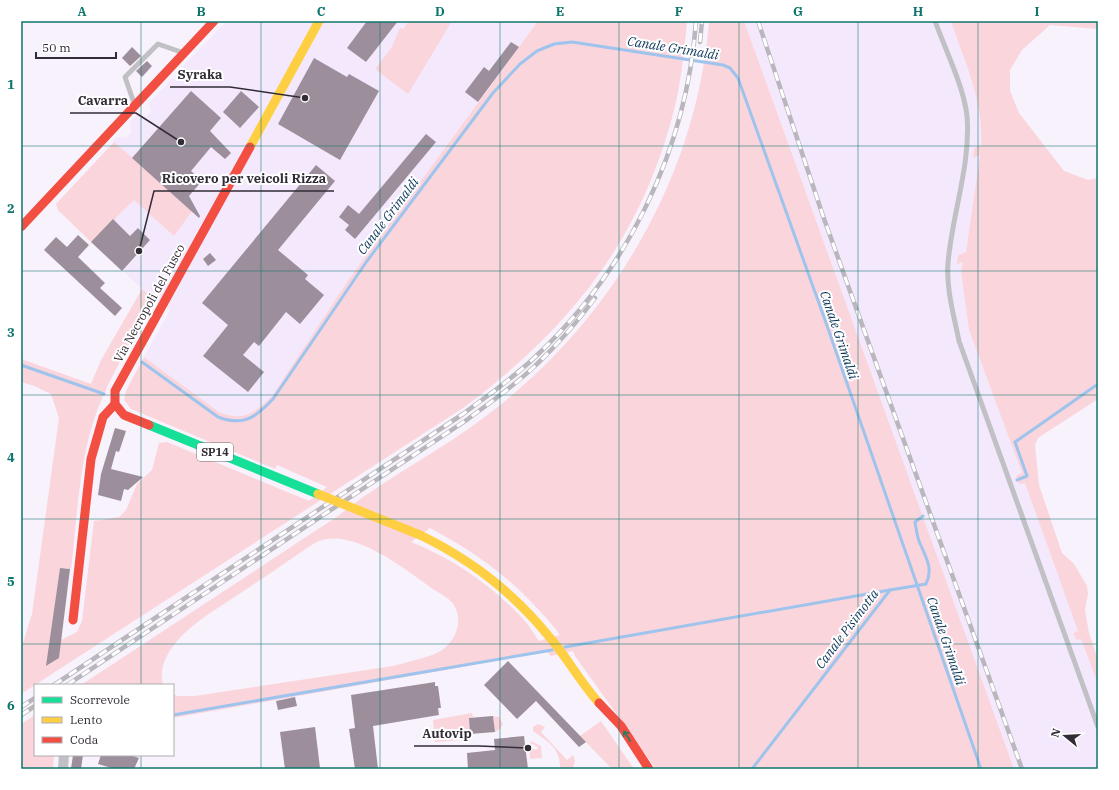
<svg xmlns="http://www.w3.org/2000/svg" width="1119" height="790" font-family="'IBM Plex Serif',serif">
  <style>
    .built { fill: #f4e8fc }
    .green { fill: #fbd5dc; fill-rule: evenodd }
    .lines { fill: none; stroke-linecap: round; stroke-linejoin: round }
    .stream { stroke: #9ec4ed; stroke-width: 3 }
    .building { fill: #9c8e9a }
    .lane { stroke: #c0c0c5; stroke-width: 5 }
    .street { stroke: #c0c0c5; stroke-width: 10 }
    .fast { stroke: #16e098; stroke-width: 9 }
    .slow { stroke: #ffcf43; stroke-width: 9 }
    .jam { stroke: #f24e42; stroke-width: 9 }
    .rail-casing { stroke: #b9b6bd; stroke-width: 4.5 }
    .rail { stroke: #fff; stroke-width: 3; stroke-dasharray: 9; stroke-linecap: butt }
    .slow-bridge { stroke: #ffcf43; stroke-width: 9 }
    .oneway { stroke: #257d62 }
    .grid { fill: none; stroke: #0f766e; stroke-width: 1; stroke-opacity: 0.55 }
    .labels { text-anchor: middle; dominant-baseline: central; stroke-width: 4; stroke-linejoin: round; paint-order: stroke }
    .shield { fill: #fff; stroke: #706b72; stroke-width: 1 }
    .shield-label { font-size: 11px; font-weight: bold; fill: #322c36 }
    .street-label { font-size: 12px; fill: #322c36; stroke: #fff }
    .water-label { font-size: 13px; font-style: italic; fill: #0a3558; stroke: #fff }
    .leader { fill: none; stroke: #322c36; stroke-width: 1.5 }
    .callout-dot { fill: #322c36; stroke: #fff; stroke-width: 1.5 }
    .callout-label { font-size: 13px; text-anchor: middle; font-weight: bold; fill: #322c36; stroke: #fff; stroke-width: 4; stroke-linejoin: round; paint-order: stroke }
    .neatline { fill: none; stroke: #0f766e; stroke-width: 1.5 }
    .grid-label { font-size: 13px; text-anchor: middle; font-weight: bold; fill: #0f766e }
  </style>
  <rect width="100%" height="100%" fill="#f7f2fb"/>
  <g class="built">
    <polygon points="227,21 538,21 349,279 272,396 257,410 245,415 231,417 219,412 144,357 170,310 142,289 58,210 56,204 114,143 113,141 117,137 126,138 131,132 130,122 138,114 146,116 151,111 149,103 172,79 180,80 185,75 182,71 184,65"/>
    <polygon points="744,21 951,21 974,89 979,108 982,132 981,145 974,148 973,158 980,155 966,252 958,255 957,264 963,262 969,330 1022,473 1016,476 1019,484 1025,482 1078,631 1073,633 1075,640 1081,638 1098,684 1098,769 1014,769"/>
  </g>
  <g class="green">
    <polygon points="409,21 452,21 408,94 375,69 392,47 400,28 403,29"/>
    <path d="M 538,21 L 687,21 C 684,56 680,92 670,125 C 635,248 564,333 463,408 L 21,694 L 21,649 L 32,614 L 59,418 L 51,394 L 34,386 L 21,382 L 21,359 L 91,384 L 101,360 L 142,289 L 155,299 C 138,331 118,362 103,396 C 79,449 78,511 71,569 L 60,568 L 47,666 L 59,658 L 61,640 L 77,632 L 82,621 L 94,521 L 119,517 L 126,510 L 137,484 L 152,470 L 159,443 L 167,442 L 309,501 L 327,487 L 277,465 L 275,469 L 131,409 L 124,400 L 126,391 L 144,357 L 219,412 C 244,422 254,413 272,396 L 349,279 Z"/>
    <path d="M 709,21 L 744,21 L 1014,769 L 656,769 L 575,656 L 573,651 L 551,656 L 547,652 L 173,718 L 173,694 L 177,696 L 195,696 L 393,666 C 406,662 433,657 442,650 C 455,641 464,621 454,605 C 450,598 437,592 430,587 C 404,568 353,528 319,541 C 308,546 298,555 288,561 C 262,579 236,596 210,613 C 188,628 155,655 163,685 L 81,685 L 338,516 C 385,478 439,452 486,416 C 611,322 697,177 709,21 ZM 430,528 C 471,550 506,574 538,609 C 545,617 554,626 560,635 L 539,641 C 534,634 529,625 523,619 C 493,586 452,558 411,542 Z"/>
    <path d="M 951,21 L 1098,21 L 1098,29 L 1050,25 L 1022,50 L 1010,70 L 1010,91 L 1019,113 L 1064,171 L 1088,180 L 1098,178 L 1098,399 L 1038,438 L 1035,445 L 1039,485 L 1062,553 L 1074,564 L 1087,586 L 1088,594 L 1085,610 L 1089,633 L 1098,660 L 1098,684 L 1081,639 L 1076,640 L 1073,633 L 1078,631 L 1025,483 L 1019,484 L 1016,476 L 1022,473 L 969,330 L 961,271 L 963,262 L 957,264 L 958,255 L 966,252 L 980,155 L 973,158 L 974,148 L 981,145 C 984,102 964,61 951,21 Z"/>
    <polygon points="114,142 192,211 174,236 134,200 91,242 58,210 56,204"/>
    <polygon points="472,713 473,717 469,718 470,734 462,740 435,742 433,720"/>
    <polygon points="35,715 35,755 54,755 53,769 21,769 21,724"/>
    <polygon points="493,716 499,717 503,724 500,729 495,732"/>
    <polygon points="601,721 634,769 612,769 580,736"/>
    <path d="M 538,724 L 545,727 L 541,732 L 567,760 L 573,755 C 576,760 575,764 572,769 L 560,769 C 561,748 548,742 533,731 L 533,727 Z"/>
    <polygon points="531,741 541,746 542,758 530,759 529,747 536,750 538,747 530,743"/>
  </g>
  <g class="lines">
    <g class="stream">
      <path d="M 142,362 L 218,417 C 244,427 256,417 273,399 L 367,261 L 493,93 L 520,64 L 537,51 L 554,44 L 572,42 L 723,65 L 730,68 L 738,78 L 825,320 L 981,769"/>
      <polyline points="21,365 104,394"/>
      <polyline points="1017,480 1027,476 1015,442 1098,384"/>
      <polyline points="565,647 890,590"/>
      <polyline points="173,715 552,650"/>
      <path d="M 752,769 L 890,590 L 926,584 C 934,568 925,556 919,541 C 917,536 916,528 915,522 L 923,516"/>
    </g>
  </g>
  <g class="building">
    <polygon points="367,21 398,21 366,62 347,48"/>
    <polygon points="511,42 519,47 478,102 465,92 484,67 489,71"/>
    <polygon points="132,47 141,56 130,66 122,58"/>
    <polygon points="314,58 347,77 349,74 379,91 340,160 278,124"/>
    <polygon points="147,61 152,66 142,77 136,71"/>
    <polygon points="191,91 221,118 210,131 231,153 225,159 211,147 191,171 202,181 189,196 200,216 199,218 132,158"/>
    <polygon points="241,91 259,107 240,128 223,112"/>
    <polygon points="426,134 436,142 355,239 345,230 349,225 339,217 348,205 359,214"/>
    <polygon points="316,165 335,181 278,250 308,275 305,279 324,295 300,324 286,312 259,346 254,342 243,355 264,372 248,392 203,356 228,325 202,303"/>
    <polygon points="113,219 130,236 138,228 150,240 122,271 91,242"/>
    <polygon points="78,235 89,245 78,257 105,283 100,288 122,308 115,316 44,250 56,237 67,247"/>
    <polygon points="210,253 216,260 208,266 203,259"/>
    <polygon points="115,428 126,431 119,452 116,451 111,469 143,477 128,490 124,489 121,501 98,495 101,474"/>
    <polygon points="60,568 70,569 59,658 46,666"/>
    <polygon points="508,661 586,742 579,747 536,701 517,719 484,685"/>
    <polygon points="435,682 435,686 438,686 441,708 438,708 439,715 373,726 378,769 355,769 349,729 355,728 351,695"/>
    <polygon points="295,697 297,706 278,710 276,701"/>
    <polygon points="493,716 495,732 470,734 469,718"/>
    <polygon points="315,727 320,768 285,769 280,732"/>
    <polygon points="524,736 528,769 468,769 467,753 495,750 494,739"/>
    <polygon points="73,755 83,755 81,769 71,769"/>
    <polygon points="101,755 130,755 139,758 134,769 115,769 98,764"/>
  </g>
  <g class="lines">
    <g class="lane">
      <path d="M 935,21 C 945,49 964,87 967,116 C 971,165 952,214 948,263 C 946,289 954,316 959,341 L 1098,727"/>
      <polyline points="134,103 125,77 158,44 181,52"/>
    </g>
    <polyline class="street" points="63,769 64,755"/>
    <polyline class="fast" points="149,425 318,494"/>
    <g class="slow">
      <polyline points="250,147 319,21"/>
      <path d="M 420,535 C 470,559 516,595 551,639 C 568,659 581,683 599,703"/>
    </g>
    <g class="jam">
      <polyline points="21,227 214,21"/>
      <polyline points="149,425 124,415 115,404 115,391 250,147"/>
      <polyline points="73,620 91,459 103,417 115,404"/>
      <polyline points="599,703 621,726 649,769"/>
    </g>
    <g class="rail-casing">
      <g id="rail">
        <polyline points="758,21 823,216 1022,769"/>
        <polyline points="700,42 702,21"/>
        <path d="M 54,685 L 463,414 C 487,396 512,379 534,358 C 628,271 687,148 696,21"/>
        <path d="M 67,685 L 468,419 C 492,401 517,384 538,363 C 559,343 578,321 595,298"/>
        <polyline points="21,707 35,698"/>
        <polyline points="21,715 35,706"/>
      </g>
    </g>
    <use href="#rail" class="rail"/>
    <polyline class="slow-bridge" points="318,494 420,535"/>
  </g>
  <defs><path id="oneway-shaft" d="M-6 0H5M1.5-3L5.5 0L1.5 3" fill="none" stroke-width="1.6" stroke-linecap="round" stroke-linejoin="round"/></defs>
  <use class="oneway" href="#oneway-shaft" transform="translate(627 736) rotate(-123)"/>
  <path class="grid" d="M 141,21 L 141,685M 261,21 L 261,769M 380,21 L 380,769M 500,21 L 500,769M 619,21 L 619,769M 739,21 L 739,769M 858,21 L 858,769M 978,21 L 978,769M 21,146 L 1098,146M 21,271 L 1098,271M 21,395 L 1098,395M 21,519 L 1098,519M 21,644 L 1098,644M 141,755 L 141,769"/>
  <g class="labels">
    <rect class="shield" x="197" y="443" width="36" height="18" rx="3"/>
    <g class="shield-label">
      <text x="215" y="452">SP14</text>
    </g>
    <g class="street-label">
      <text transform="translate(149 303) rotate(-61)">Via Necropoli del Fusco</text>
    </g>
    <g class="water-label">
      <text transform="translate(673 48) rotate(9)">Canale Grimaldi</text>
      <text transform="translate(388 216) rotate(-53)">Canale Grimaldi</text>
      <text transform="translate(839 335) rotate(71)">Canale Grimaldi</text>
      <text transform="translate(847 629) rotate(-53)">Canale Pisimotta</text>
      <text transform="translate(946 641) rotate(71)">Canale Grimaldi</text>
    </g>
  </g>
  <path class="leader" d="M305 98L230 87H170M181 142L136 113H70M139 251L154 191H334M528 748L479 746H414"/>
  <g class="callout-dot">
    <circle cx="305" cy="98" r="4"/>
    <circle cx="181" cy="142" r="4"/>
    <circle cx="139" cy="251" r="4"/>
    <circle cx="528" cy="748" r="4"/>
  </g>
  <g class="callout-label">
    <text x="200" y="79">Syraka</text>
    <text x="103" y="105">Cavarra</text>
    <text x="244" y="183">Ricovero per veicoli Rizza</text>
    <text x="447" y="738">Autovip</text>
  </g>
  <rect width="1119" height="790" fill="none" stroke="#ffffff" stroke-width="44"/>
  <rect x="34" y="684" width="140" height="72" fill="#ffffff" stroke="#adabaf"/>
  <rect x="42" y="697" width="20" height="6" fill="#16e098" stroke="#adabaf"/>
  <text x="70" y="704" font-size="12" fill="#322c36">Scorrevole</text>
  <rect x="42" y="717" width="20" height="6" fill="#ffcf43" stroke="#adabaf"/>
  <text x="70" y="724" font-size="12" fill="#322c36">Lento</text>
  <rect x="42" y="737" width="20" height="6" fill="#f24e42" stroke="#adabaf"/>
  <text x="70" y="744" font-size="12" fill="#322c36">Coda</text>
  <g transform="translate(1065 736) rotate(288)" stroke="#ffffff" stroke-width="3" paint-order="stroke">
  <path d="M0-3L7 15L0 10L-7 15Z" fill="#322c36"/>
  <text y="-6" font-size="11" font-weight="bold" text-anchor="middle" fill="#322c36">N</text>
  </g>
  <path d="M36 52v6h80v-6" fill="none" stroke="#322c36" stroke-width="2"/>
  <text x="42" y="52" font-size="12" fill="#322c36" stroke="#ffffff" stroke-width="3" paint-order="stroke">50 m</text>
  <rect x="22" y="22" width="1075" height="746" class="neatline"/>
  <g class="grid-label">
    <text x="82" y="16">A</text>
    <text x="201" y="16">B</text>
    <text x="321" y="16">C</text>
    <text x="440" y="16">D</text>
    <text x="560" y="16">E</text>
    <text x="679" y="16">F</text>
    <text x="798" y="16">G</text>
    <text x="918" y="16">H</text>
    <text x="1037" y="16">I</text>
    <text x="11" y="89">1</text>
    <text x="11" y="213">2</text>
    <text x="11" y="337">3</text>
    <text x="11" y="462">4</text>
    <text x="11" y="586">5</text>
    <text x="11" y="710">6</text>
  </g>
</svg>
